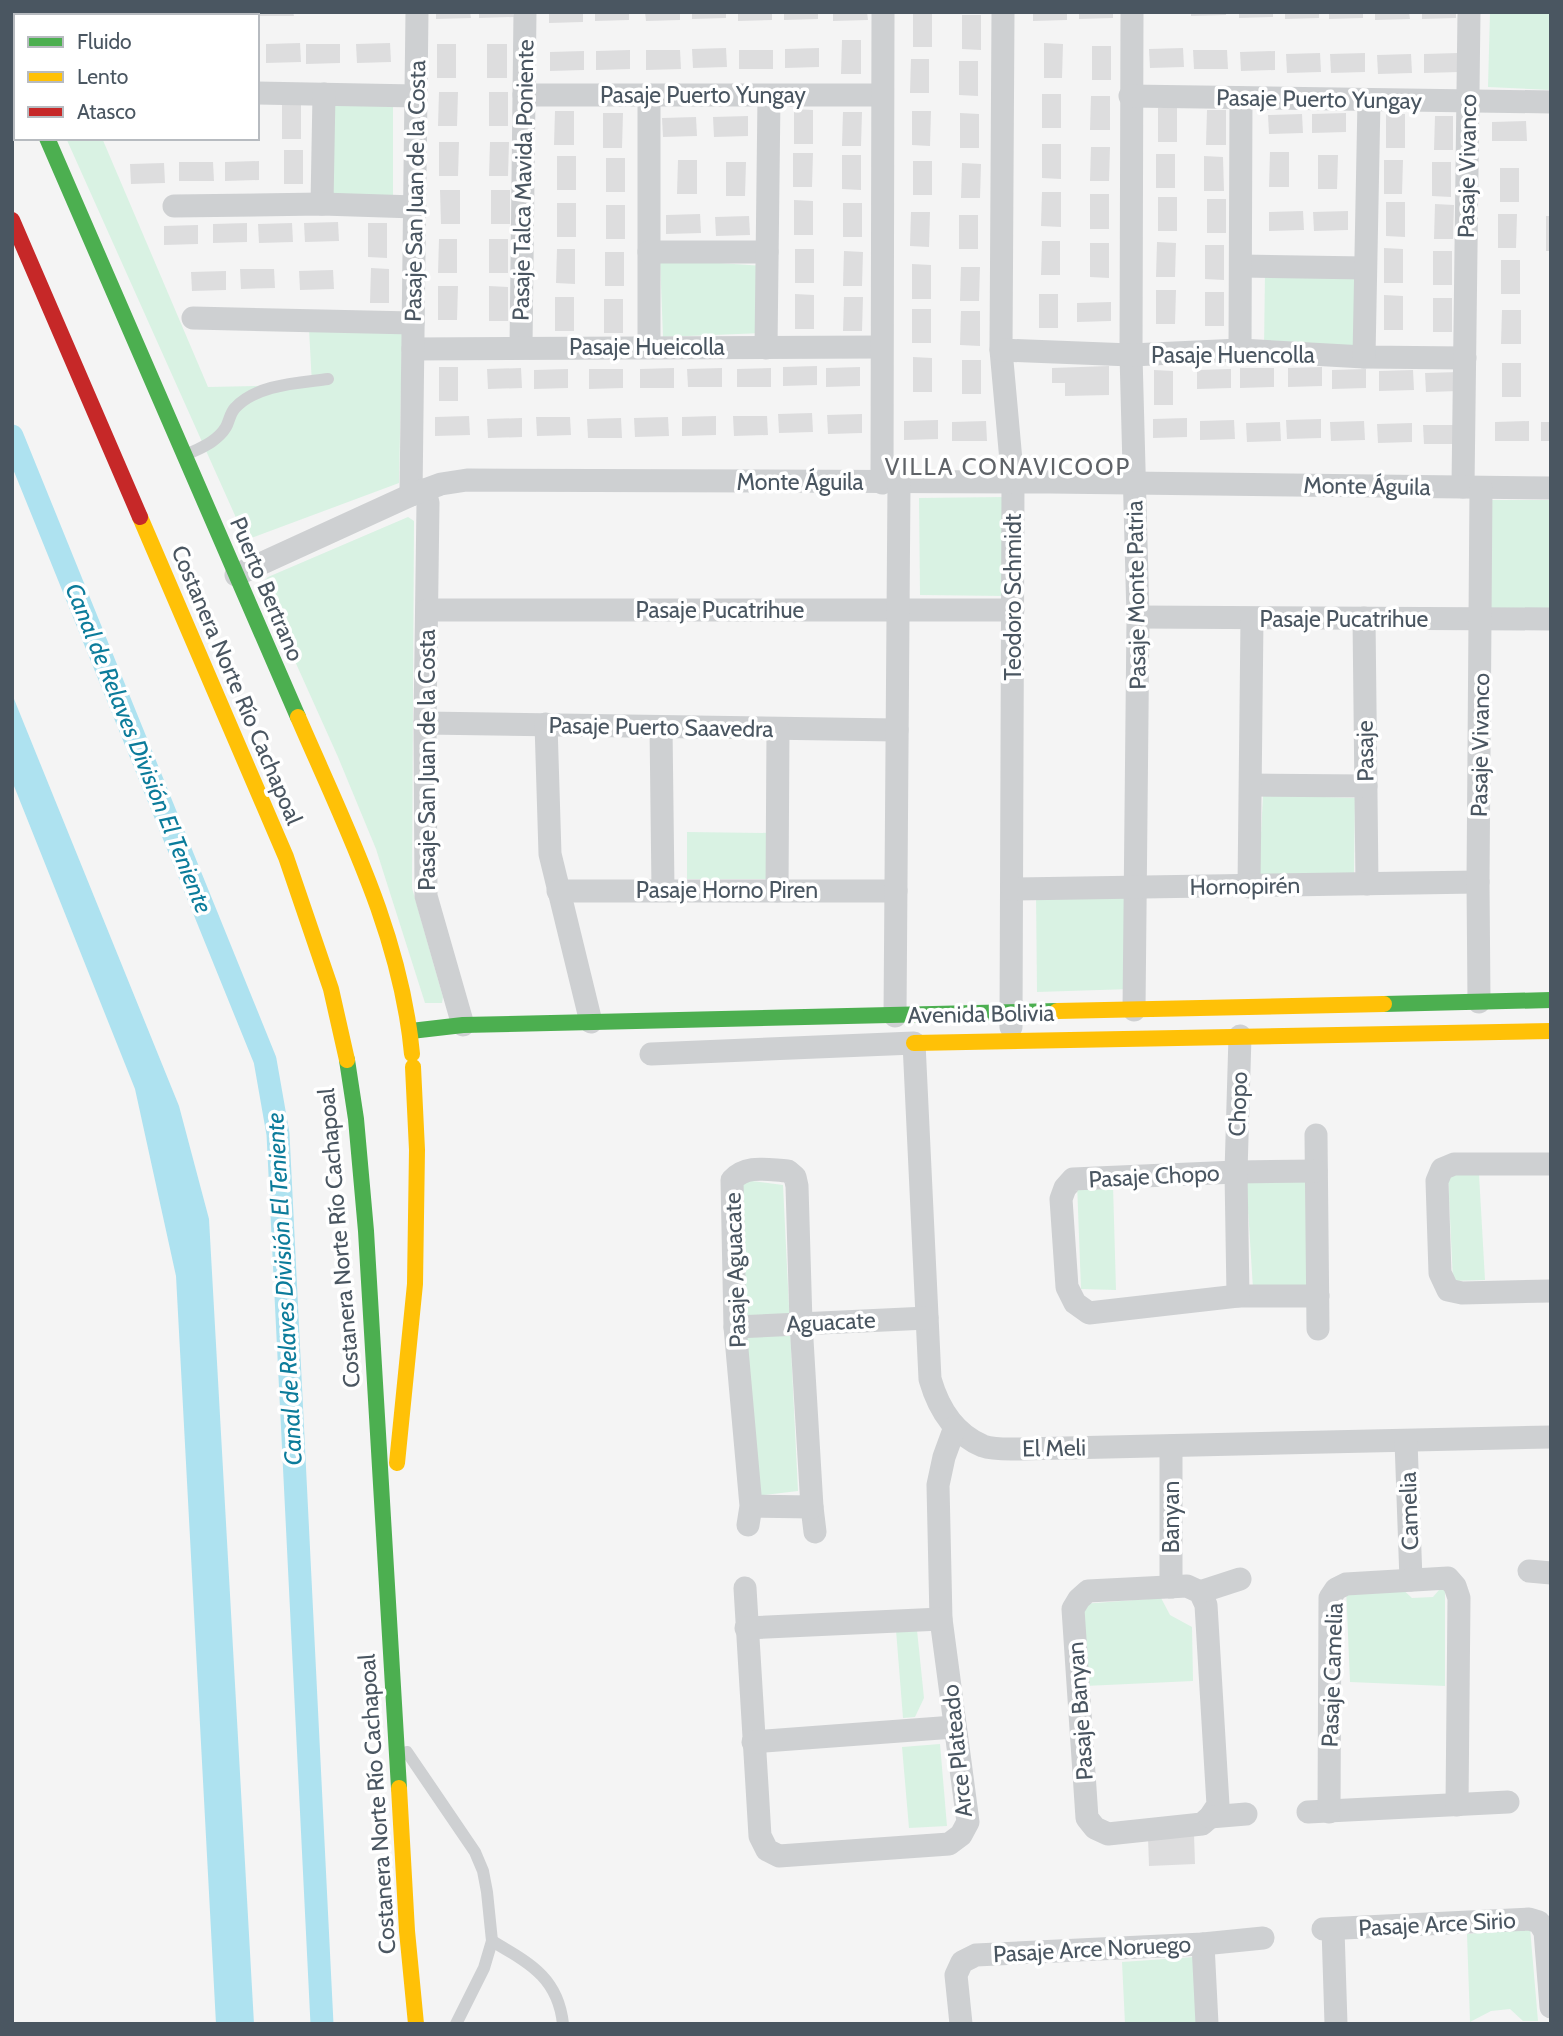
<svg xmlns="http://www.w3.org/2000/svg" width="1563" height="2036" font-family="Cabin,sans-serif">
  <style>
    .green { fill: #d9f2e3 }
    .water { fill: #aee2f0 }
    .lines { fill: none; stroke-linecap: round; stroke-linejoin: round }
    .canal { stroke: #aee2f0; stroke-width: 23 }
    .building { fill: #ddddde }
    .lane { stroke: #ced0d2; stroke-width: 12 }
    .street { stroke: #ced0d2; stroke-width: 23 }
    .fast { stroke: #4caf50; stroke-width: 16 }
    .slow { stroke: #ffc107; stroke-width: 16 }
    .jam { stroke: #c62828; stroke-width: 16 }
    .labels { text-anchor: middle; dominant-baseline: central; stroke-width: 7; stroke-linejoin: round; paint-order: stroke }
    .street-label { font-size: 23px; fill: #4a5661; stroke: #fff }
    .neighbourhood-label { font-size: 24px; letter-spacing: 2px; fill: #5f6368; stroke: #fff }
    .water-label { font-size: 24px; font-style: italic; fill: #0c7c9b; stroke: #fff }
  </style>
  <rect width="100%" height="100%" fill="#f4f4f4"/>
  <g class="green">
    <polygon points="1490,12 1551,12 1551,90 1488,87"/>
    <polygon points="330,104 393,104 393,199 331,199"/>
    <polygon points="66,138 102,138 208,387 312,385 309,329 402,333 399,483 246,540"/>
    <polygon points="660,259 764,266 763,333 663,337"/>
    <polygon points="1265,272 1355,273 1354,350 1264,349"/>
    <polygon points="1004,497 1006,596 920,595 919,498"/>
    <polygon points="1490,500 1551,500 1551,613 1490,611"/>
    <polygon points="408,517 414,521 412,888 443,997 442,1003 425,1003 376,849 338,757 263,590 263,582 268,577"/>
    <polygon points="1263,795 1355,798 1354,874 1259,874"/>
    <polygon points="687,832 774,833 778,879 687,879"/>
    <polygon points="1036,893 1133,893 1131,989 1037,992"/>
    <polygon points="1479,1174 1485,1280 1453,1281 1448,1175"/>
    <polygon points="1307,1175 1308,1289 1253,1289 1246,1176"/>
    <polygon points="736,1179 783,1185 798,1491 755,1496"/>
    <polygon points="1077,1183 1113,1185 1116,1290 1081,1289"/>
    <polygon points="1445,1583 1445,1686 1350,1682 1346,1587 1399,1586 1412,1598 1433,1597"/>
    <polygon points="1161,1598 1170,1615 1192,1627 1193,1681 1085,1686 1082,1604"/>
    <polygon points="896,1630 917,1630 924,1698 915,1717 903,1718"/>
    <polygon points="940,1744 947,1826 909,1828 902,1747"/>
    <polygon points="1530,1928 1538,2021 1523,2021 1510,2009 1491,2011 1470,2022 1467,1934"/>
    <polygon points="1194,1957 1197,2024 1125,2024 1122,1962"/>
  </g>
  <polygon class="water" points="12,694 179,1106 209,1219 254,2024 216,2024 176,1276 135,1089 12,781"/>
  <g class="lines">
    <polyline class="canal" points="12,436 265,1060 278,1134 322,2024"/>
  </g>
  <g class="building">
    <polygon points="117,12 151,12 151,15 117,16"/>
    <polygon points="259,12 293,12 294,16 259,16"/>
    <polygon points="436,12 470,12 471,18 436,19"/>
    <polygon points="479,12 513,12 514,17 479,18"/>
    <polygon points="549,12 583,12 583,22 549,23"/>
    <polygon points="595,12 629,12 629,20 595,21"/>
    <polygon points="645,12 680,12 680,20 646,21"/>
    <polygon points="692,12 726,12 726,18 692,19"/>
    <polygon points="738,12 772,12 772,20 738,21"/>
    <polygon points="784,12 818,12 818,19 784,20"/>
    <polygon points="833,12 867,12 868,20 833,21"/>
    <polygon points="1033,12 1067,12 1067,20 1033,21"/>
    <polygon points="1079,12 1113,12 1113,18 1079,19"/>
    <polygon points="1191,12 1226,12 1226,15 1191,16"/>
    <polygon points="1239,12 1273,12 1273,17 1239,18"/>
    <polygon points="1285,12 1319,12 1319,18 1285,19"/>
    <polygon points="1329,12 1363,12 1363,18 1329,19"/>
    <polygon points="1375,12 1409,12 1410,19 1375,20"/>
    <polygon points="1422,12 1456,12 1456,18 1422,19"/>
    <rect x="913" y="13" width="19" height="34"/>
    <polygon points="962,15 981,15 981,50 962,49"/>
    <polygon points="842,40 861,40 861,74 841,74"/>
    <polygon points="300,43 301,62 266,63 266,44"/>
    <polygon points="390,43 391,62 357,63 356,44"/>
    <polygon points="1044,43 1063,44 1062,78 1044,78"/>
    <polygon points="306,44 340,44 340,63 306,64"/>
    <rect x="437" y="44" width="19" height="34"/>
    <rect x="487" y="44" width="20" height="34"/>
    <rect x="1092" y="46" width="19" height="34"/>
    <polygon points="726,48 727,67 693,68 692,49"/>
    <polygon points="819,48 819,67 785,68 785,49"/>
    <polygon points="1183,48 1184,67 1150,68 1149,49"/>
    <polygon points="630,50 630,69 596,70 596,51"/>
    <polygon points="646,50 680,50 681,69 646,70"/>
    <rect x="739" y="50" width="34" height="19"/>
    <polygon points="1193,50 1227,50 1228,69 1194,69"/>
    <polygon points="584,51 584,70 550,71 550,52"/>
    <polygon points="1275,51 1275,70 1241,71 1240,52"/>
    <polygon points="1320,53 1321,72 1287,73 1286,54"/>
    <polygon points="1365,53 1365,72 1331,73 1330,54"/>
    <polygon points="1458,53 1459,72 1424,73 1424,54"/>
    <polygon points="1411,54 1412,73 1378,74 1377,55"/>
    <polygon points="911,59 929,59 929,93 910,93"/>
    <polygon points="959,61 978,61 978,96 959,95"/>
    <polygon points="439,92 458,92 457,126 438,126"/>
    <rect x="489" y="92" width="19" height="34"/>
    <rect x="1042" y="94" width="19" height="34"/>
    <polygon points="1091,96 1110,96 1110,130 1090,130"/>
    <rect x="282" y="105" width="19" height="34"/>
    <rect x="1158" y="108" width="19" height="34"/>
    <polygon points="794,109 813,110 813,144 794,144"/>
    <polygon points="1207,110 1226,110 1226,145 1206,145"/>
    <polygon points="555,111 574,111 574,145 554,145"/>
    <polygon points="912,111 931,111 930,146 912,145"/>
    <polygon points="843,112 862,112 861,146 842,146"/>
    <polygon points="603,113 623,113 622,148 603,148"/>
    <polygon points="960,113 979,114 979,148 960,148"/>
    <polygon points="1346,113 1346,132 1312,133 1312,114"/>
    <polygon points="1302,114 1303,133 1269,134 1268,115"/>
    <rect x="1386" y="114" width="19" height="34"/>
    <polygon points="748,116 748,136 714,137 713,117"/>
    <polygon points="1435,116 1453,116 1453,150 1434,150"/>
    <polygon points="696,117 697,136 663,137 662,118"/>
    <polygon points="1526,121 1527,141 1492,141 1492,122"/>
    <polygon points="439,142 459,142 458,176 439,176"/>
    <polygon points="490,142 509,142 508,176 489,176"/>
    <polygon points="1042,144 1061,144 1061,179 1042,178"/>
    <polygon points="1091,147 1110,147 1109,181 1090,181"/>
    <rect x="284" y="150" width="19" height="34"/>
    <polygon points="1270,152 1289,152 1289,187 1269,187"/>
    <polygon points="793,153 813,153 812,187 793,187"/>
    <rect x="1156" y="154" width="19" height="34"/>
    <polygon points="842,155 861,155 861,190 842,189"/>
    <polygon points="1318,155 1338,155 1337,189 1318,189"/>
    <rect x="557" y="156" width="19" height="34"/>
    <polygon points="1204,156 1223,157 1224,191 1204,191"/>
    <rect x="606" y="158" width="19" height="34"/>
    <polygon points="678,160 697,160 697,194 677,194"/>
    <polygon points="1384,160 1403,160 1402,194 1384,194"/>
    <polygon points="259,161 259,180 225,181 225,162"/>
    <rect x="913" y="161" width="19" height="34"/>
    <polygon points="179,162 213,162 214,181 179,181"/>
    <polygon points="726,162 746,162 745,196 726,196"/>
    <polygon points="1432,162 1451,162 1451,197 1432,196"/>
    <polygon points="164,163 165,183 131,184 130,164"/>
    <polygon points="962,163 981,164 980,198 961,198"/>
    <rect x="1500" y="168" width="19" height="34"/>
    <polygon points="440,190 460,190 460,224 441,224"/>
    <rect x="491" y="190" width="19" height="34"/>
    <polygon points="1042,192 1061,192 1061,227 1041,226"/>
    <rect x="1090" y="194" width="19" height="35"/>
    <rect x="1158" y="197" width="19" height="34"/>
    <rect x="1207" y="199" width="19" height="34"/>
    <polygon points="794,200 813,201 813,235 794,235"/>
    <polygon points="1386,202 1405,202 1405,237 1386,236"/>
    <rect x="557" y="203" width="19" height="34"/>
    <rect x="843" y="203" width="19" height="34"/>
    <polygon points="1435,204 1454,205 1453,239 1434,239"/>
    <rect x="606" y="205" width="19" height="34"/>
    <polygon points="1303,211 1304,230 1269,231 1269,212"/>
    <polygon points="1348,211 1348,230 1314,231 1313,212"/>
    <polygon points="911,212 930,212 929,247 910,246"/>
    <polygon points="700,214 701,233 666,234 666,215"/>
    <polygon points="1498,214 1517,214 1516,248 1498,248"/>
    <rect x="959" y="215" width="19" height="34"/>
    <polygon points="749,216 750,235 716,236 715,217"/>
    <rect x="1546" y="216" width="5" height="35"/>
    <polygon points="338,222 339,241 305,242 304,223"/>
    <polygon points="247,223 247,242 213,243 213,224"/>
    <polygon points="292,223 293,242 259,243 258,224"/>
    <polygon points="368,223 387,223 387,258 368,257"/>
    <polygon points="198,225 198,244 164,245 164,226"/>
    <polygon points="439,239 457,239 457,273 438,273"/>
    <rect x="489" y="239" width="19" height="34"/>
    <polygon points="1042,241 1060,241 1060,275 1041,275"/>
    <polygon points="1157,242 1176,243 1175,277 1156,277"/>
    <polygon points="1090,243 1109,243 1109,278 1090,277"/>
    <polygon points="1205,245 1224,245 1224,280 1205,279"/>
    <polygon points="1384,248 1403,249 1403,283 1384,283"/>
    <polygon points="557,249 575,249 575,284 556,283"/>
    <rect x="795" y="249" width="19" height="34"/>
    <polygon points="844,251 863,252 862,286 843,286"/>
    <rect x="1433" y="251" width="19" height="34"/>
    <rect x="605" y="252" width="19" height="34"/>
    <rect x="1501" y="260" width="19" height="34"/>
    <polygon points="912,264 931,265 931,299 912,299"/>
    <polygon points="961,267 980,267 979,301 960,301"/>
    <polygon points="371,268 389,269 389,303 370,303"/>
    <polygon points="240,269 274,269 275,288 241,289"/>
    <polygon points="333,270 334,289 300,290 299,271"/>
    <polygon points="226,271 226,290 192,291 191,272"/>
    <polygon points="438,286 458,286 457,320 438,320"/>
    <polygon points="489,286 508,287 508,321 489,321"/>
    <polygon points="1156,290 1176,290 1175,324 1156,324"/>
    <rect x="1205" y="292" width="19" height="34"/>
    <polygon points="795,294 814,295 814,329 795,329"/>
    <rect x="1039" y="294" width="19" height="34"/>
    <polygon points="1384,295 1403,296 1403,330 1384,330"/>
    <rect x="555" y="297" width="19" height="34"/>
    <polygon points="844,297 863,297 862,331 843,331"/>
    <rect x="1433" y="298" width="19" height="34"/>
    <rect x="604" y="299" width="19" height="34"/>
    <polygon points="1111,302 1111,321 1077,322 1077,303"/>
    <rect x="912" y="309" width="19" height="34"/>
    <polygon points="1502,310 1521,310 1521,344 1501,344"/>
    <polygon points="961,311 980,311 980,346 960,345"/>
    <polygon points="913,357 932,358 932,392 913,392"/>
    <rect x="962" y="360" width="19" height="34"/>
    <rect x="1502" y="363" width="19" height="34"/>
    <polygon points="817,366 817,385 783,386 783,367"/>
    <polygon points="1109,366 1109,395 1065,396 1065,383 1052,383 1052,368"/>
    <rect x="439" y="367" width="19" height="34"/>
    <polygon points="860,367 860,386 826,387 826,368"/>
    <polygon points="1322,367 1322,386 1288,387 1288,368"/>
    <polygon points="521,368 522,388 488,389 487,369"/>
    <polygon points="674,368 674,388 640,388 640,369"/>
    <polygon points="722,368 722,387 688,387 687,369"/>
    <polygon points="771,368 771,387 737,387 737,369"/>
    <polygon points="1240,368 1274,368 1274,387 1240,388"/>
    <polygon points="568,369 568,388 534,389 534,370"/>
    <polygon points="589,369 623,369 623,388 589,389"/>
    <polygon points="1231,369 1231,388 1197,389 1197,370"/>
    <polygon points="1366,369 1366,388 1332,389 1332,370"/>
    <polygon points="1154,370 1173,371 1173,405 1154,405"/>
    <polygon points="1413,370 1414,390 1379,391 1379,371"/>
    <polygon points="1459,372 1460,391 1426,392 1425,373"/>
    <polygon points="812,413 813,432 779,433 778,414"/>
    <polygon points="862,414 862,433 828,434 827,415"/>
    <polygon points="469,416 470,435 435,436 435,417"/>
    <polygon points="716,416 716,435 682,436 682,417"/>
    <polygon points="733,416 767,416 768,435 734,436"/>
    <polygon points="536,417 570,417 571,435 537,436"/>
    <polygon points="668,417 669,436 635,437 634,418"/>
    <polygon points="522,418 522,437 488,438 487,419"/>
    <polygon points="621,418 622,438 588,438 587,419"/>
    <polygon points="1187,418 1187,437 1153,438 1153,419"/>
    <polygon points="1321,419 1321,438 1287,439 1286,420"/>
    <polygon points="938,420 938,439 904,440 904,421"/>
    <polygon points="1234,420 1235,439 1200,440 1200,421"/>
    <polygon points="986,421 987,441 952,441 952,422"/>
    <polygon points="1364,421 1365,440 1331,441 1330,422"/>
    <polygon points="1529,421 1529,441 1495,441 1495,422"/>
    <polygon points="1280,422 1281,441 1247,442 1246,423"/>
    <rect x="1541" y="422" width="10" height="19"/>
    <polygon points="1412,423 1412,442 1378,443 1377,424"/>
    <polygon points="1423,425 1458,425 1458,444 1424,444"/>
    <polygon points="1194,1834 1195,1864 1149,1866 1148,1837"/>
  </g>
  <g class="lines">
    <g class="lane">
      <path d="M 186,455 C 200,448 217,442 226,427 C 229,422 230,413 235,408 C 257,384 299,383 328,379"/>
      <polyline points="407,1752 475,1852 483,1871 487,1892 492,1941 484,1968 456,2024"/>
      <path d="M 492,1941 C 529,1963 558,1977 563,2024"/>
    </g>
    <g class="street">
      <polyline points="1003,12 1001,350 1013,483 1011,1027"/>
      <polyline points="1132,12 1131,355 1138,617 1134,1010"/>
      <polyline points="257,93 416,96"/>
      <polyline points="524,95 881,95"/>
      <polyline points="649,95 649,346"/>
      <polyline points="1130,96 1551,102"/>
      <polyline points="322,204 324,94"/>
      <polyline points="174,206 322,204 415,207"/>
      <polyline points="649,252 767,252"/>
      <polyline points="1241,266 1365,268"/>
      <polyline points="193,318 413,323"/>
      <polyline points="521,347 525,12"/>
      <polyline points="766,348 769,96"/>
      <polyline points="413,349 881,347"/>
      <polyline points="1001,350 1131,355 1240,350 1364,357 1465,358"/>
      <polyline points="1240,350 1241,98"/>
      <polyline points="1364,357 1369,100"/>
      <polyline points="882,483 883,12"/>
      <polyline points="1463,487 1469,12"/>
      <polyline points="425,490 428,503 425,723 426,896 463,1025"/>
      <polyline points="411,495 417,12"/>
      <polyline points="236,575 411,495 441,484 467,480 1050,482 1551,488"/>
      <polyline points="427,610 1013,610"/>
      <polyline points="1138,617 1551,619"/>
      <polyline points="1364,618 1367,884"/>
      <polyline points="425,723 897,730"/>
      <polyline points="546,724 550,854 591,1022"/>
      <polyline points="661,727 663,889"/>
      <polyline points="1251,785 1366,786"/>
      <polyline points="1249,887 1252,619"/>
      <polyline points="1012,889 1478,882"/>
      <polyline points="558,891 896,891"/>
      <polyline points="777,891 778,729"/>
      <polyline points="1479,1002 1478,882 1481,488"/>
      <polyline points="895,1016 899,483"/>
      <path d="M 651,1054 L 914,1043 L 930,1379 C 938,1407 954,1434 983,1446 C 994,1450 1009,1449 1021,1449 L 1551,1437"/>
      <polyline points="1316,1135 1318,1329"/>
      <polyline points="1551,1164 1454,1164 1442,1169 1437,1181 1440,1273 1448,1290 1462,1293 1551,1291"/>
      <polyline points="1316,1171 1236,1172 1073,1179 1065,1188 1061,1199 1067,1287 1075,1303 1089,1313 1238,1296 1318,1296"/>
      <polyline points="1238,1296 1236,1172 1240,1036"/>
      <polyline points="735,1327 927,1318"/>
      <polyline points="1406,1441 1411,1580"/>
      <polyline points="1171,1446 1171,1587"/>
      <polyline points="812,1507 815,1532"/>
      <path d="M 748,1525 L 751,1506 L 735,1327 L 732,1180 C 747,1164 767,1170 788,1171 L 795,1177 L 797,1186 L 801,1323 L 812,1507 L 751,1506"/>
      <polyline points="1529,1571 1551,1573"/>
      <polygon points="1187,1586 1200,1592 1206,1605 1218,1805 1210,1817 1202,1824 1108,1834 1095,1828 1087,1818 1073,1609 1079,1599 1088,1591"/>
      <polyline points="745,1588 760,1836 767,1850 779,1856 949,1844 961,1835 968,1822 941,1619 938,1485 944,1457 955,1427"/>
      <polyline points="1200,1592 1240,1579"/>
      <polyline points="746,1628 941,1619"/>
      <polyline points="753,1742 954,1727"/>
      <polyline points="1308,1812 1508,1802"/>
      <polyline points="1329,1812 1330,1598 1336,1589 1346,1584 1448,1578 1455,1586 1459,1598 1457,1805"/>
      <polyline points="1210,1817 1246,1814"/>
      <polyline points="1323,1929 1529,1919 1539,1922 1545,1932 1551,2007"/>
      <polyline points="1333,1929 1336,2024"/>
      <polyline points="1203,1944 1207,2024"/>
      <polyline points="961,2024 956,1975 962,1962 976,1955 1203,1944 1263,1938"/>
    </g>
    <g class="fast">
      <polyline points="12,61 16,68"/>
      <polyline points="47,138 298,717"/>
      <polyline points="1384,1004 1551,1000"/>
      <polyline points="411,1031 463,1025 1057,1011"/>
      <polyline points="347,1060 356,1119 366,1231 399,1788"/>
    </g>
    <g class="slow">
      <polyline points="140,517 286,857 331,989 347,1060"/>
      <path d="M 298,717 C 345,826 401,934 412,1054"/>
      <polyline points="1057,1011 1384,1004"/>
      <polyline points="914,1043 1551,1031"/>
      <polyline points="397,1463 415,1284 417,1150 413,1067"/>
      <polyline points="399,1788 407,1931 416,2024"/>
    </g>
    <polyline class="jam" points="12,220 140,517"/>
  </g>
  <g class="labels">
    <g class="street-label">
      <text x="703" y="95">Pasaje Puerto Yungay</text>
      <text transform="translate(1319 99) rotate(1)">Pasaje Puerto Yungay</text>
      <text transform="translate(1467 166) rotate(-89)">Pasaje Vivanco</text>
      <text transform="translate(523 180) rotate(-89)">Pasaje Talca Mavida Poniente</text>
      <text transform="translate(415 191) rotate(-89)">Pasaje San Juan de la Costa</text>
      <text x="647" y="347">Pasaje Hueicolla</text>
      <text x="1233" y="355">Pasaje Huencolla</text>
      <text x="800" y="482">Monte Águila</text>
      <text transform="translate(1367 486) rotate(1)">Monte Águila</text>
      <text transform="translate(267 589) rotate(67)">Puerto Bertrano</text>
      <text transform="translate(1136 595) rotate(-91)">Pasaje Monte Patria</text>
      <text transform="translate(1013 597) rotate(-90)">Teodoro Schmidt</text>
      <text x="720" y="610">Pasaje Pucatrihue</text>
      <text x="1344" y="619">Pasaje Pucatrihue</text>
      <text transform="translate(237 685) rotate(67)">Costanera Norte Río Cachapoal</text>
      <text transform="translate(661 727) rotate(1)">Pasaje Puerto Saavedra</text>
      <text transform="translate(1480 745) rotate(-89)">Pasaje Vivanco</text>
      <text transform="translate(1365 751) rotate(-91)">Pasaje</text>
      <text transform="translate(427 760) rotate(-90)">Pasaje San Juan de la Costa</text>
      <text transform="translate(1245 886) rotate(-1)">Hornopirén</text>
      <text x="727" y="890">Pasaje Horno Piren</text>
      <text transform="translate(981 1014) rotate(-1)">Avenida Bolivia</text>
      <text transform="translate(1238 1104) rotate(-88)">Chopo</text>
      <text transform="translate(1154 1176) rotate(-3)">Pasaje Chopo</text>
      <text transform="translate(339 1238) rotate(-95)">Costanera Norte Río Cachapoal</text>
      <text transform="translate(735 1270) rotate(-92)">Pasaje Aguacate</text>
      <text transform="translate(831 1322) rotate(-3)">Aguacate</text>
      <text transform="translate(1054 1448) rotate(-1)">El Meli</text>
      <text transform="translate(1409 1511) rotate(-92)">Camelia</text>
      <text transform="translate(1171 1517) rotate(-90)">Banyan</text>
      <text transform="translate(1332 1675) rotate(-88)">Pasaje Camelia</text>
      <text transform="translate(1080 1711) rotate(-94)">Pasaje Banyan</text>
      <text transform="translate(957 1751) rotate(-96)">Arce Plateado</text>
      <text transform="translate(377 1804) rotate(-94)">Costanera Norte Río Cachapoal</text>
      <text transform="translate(1437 1924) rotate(-3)">Pasaje Arce Sirio</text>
      <text transform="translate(1092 1949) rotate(-3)">Pasaje Arce Noruego</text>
    </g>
    <g class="neighbourhood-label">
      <text x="1008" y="466">VILLA CONAVICOOP</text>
    </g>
    <g class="water-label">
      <text transform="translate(139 748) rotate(68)">Canal de Relaves División El Teniente</text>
      <text transform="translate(284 1289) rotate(-93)">Canal de Relaves División El Teniente</text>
    </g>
  </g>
  <rect width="1563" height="2036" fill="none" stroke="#4a5661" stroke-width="28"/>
  <rect x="14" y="14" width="245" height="126" fill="#ffffff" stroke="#b7bbc0" stroke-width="2"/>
  <rect x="28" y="37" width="35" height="10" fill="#4caf50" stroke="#b7bbc0" stroke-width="2"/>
  <text x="77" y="49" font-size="21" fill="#4a5661">Fluido</text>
  <rect x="28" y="72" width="35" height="10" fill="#ffc107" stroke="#b7bbc0" stroke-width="2"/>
  <text x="77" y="84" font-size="21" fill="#4a5661">Lento</text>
  <rect x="28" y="107" width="35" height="10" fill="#c62828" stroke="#b7bbc0" stroke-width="2"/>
  <text x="77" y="119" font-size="21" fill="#4a5661">Atasco</text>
</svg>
